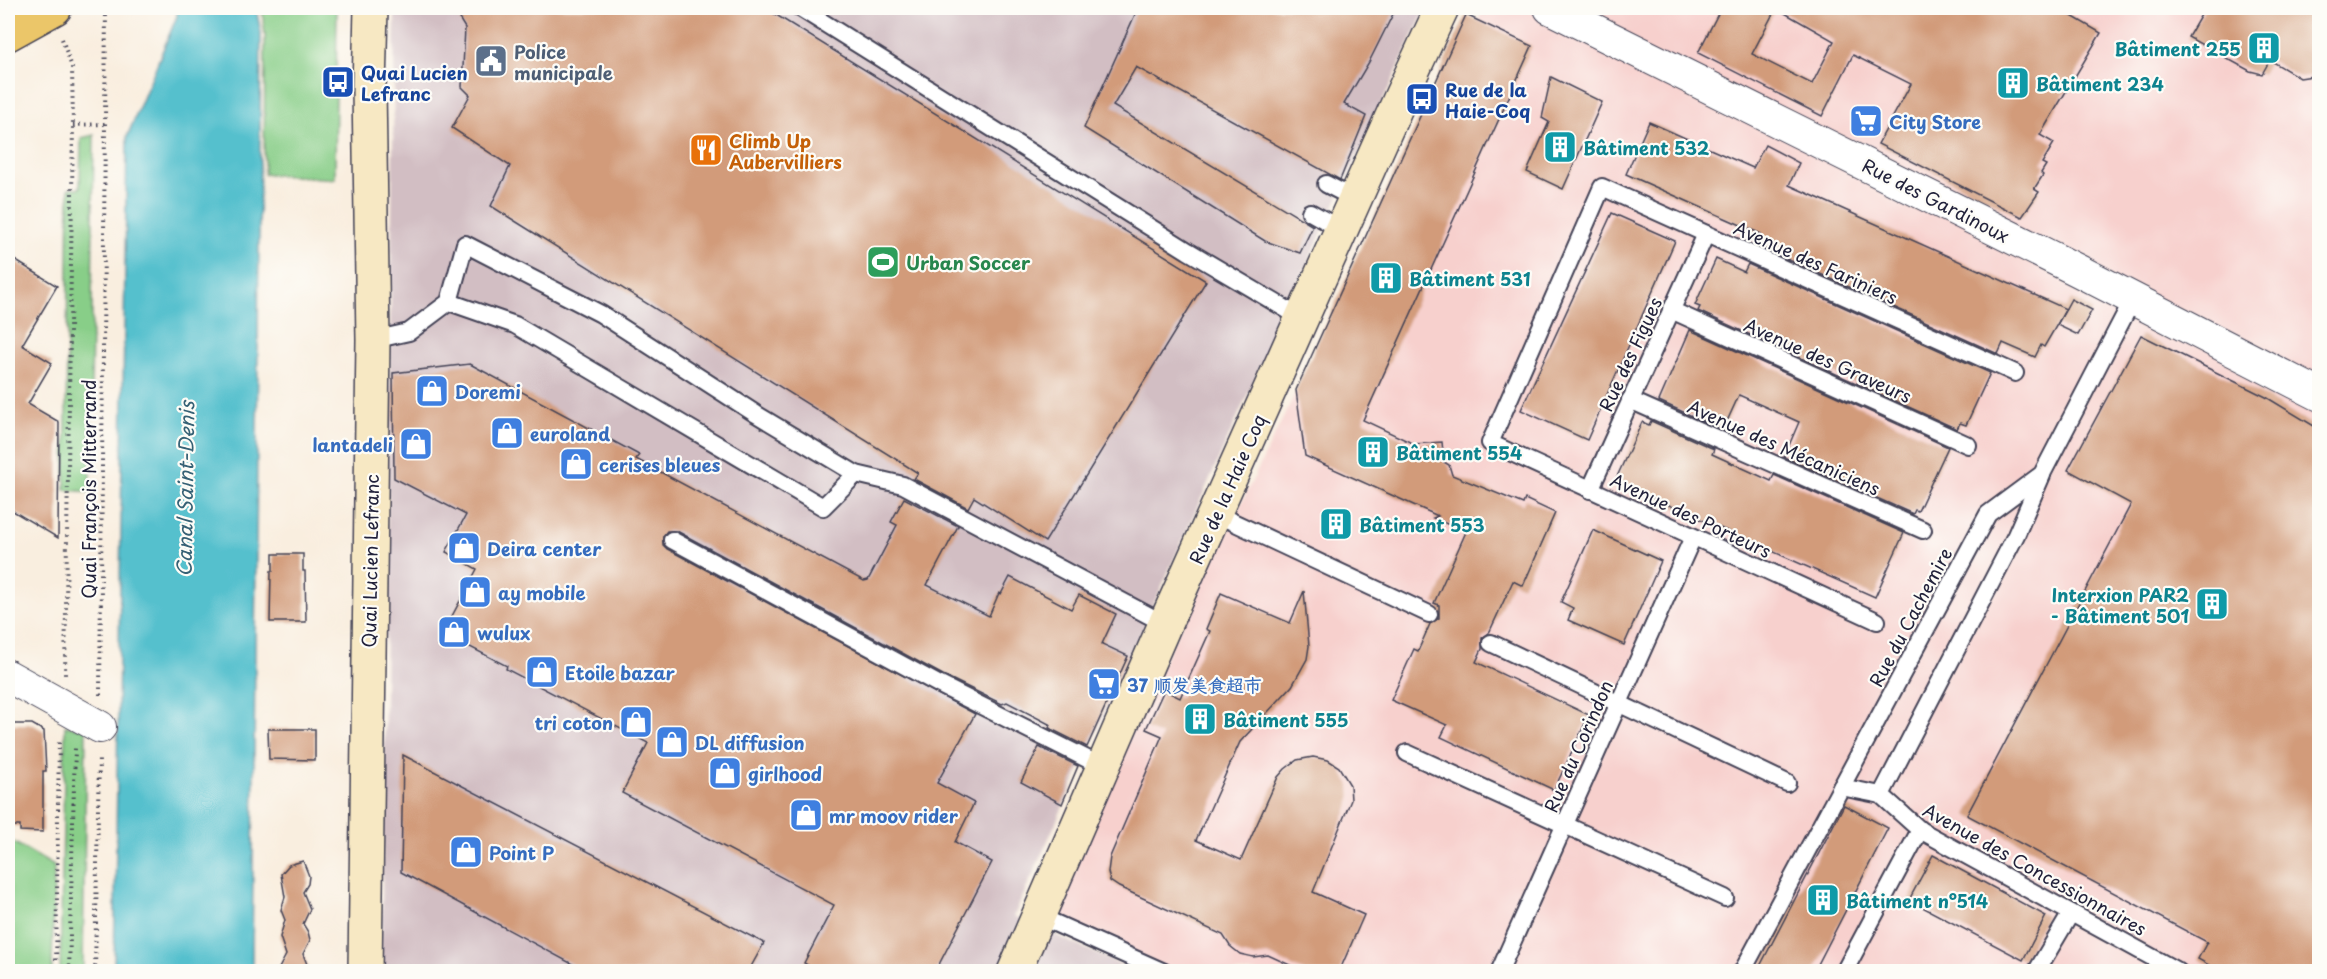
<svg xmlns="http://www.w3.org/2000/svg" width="2327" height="979" font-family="'Playpen Sans','LXGW WenKai TC',sans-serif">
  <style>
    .built { fill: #f7d0cd }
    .industrial { fill: #d2bec3 }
    .green { fill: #88ce88; stroke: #557862; stroke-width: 1.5 }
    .water { fill: #54c0cd; stroke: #3b7184; stroke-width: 1.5 }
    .building { fill: #d29b7a; fill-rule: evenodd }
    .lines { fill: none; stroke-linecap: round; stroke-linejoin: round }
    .lane-casing { stroke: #424154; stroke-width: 20 }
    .street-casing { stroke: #424154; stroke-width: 34 }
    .secondary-casing { stroke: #424154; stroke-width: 36 }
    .primary-casing { stroke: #424154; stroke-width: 36 }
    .path { stroke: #424154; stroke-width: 4; stroke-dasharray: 1.5 4.5; stroke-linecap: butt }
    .lane { stroke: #fff; stroke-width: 16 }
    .street { stroke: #fff; stroke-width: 32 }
    .secondary { stroke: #f7e8c3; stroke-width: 33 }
    .primary { stroke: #ebc669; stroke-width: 33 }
    .labels { text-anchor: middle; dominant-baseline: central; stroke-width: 4.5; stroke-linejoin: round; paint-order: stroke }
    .culture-label { font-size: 18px; font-weight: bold; fill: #0d838f; stroke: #fdfcf7; text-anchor: start }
    .service-label { font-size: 18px; font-weight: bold; fill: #4e5e75; stroke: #fdfcf7; text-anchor: start }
    .transit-label { font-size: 18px; font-weight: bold; fill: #164399; stroke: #fdfcf7; text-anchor: start }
    .shop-label { font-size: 18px; font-weight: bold; fill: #366cbe; stroke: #fdfcf7; text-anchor: start }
    .food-label { font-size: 18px; font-weight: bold; fill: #c56008; stroke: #fdfcf7; text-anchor: start }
    .street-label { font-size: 18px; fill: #22223b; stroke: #fdfcf7 }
    .leisure-label { font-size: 18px; font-weight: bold; fill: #27864d; stroke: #fdfcf7; text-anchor: start }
    .water-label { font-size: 20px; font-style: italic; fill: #366175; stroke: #fdfcf7 }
  </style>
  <rect width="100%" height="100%" fill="#fdfcf7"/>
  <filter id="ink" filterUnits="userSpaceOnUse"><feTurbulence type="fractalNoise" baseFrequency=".0167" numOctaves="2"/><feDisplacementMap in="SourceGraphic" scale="12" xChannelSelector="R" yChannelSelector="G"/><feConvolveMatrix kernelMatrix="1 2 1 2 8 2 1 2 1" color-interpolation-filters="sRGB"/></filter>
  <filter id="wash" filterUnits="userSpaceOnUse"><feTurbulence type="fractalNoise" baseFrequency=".008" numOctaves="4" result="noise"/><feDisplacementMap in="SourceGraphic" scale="24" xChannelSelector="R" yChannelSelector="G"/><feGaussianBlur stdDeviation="1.35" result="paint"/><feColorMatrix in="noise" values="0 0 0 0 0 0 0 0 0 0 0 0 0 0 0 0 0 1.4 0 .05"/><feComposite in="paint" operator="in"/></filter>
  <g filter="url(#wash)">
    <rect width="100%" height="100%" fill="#f9eedf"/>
    <polygon class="built" points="1484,8 2319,8 2319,971 1164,972 1039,916"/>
    <polygon class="industrial" points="395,8 1426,8 1276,331 1014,916 1134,971 381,971"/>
    <g class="green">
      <polygon points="262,8 337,8 335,179 264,174 265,36"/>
      <polygon points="94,135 90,492 65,490 69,188 80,188 81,138"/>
      <polygon points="65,726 86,729 83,971 60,972"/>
      <polygon points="8,839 54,866 52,971 8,971"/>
    </g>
    <polygon class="water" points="177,8 256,8 261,33 252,971 114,971 127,137 177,16"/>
    <g id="blocks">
      <g class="building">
        <polygon points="467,8 765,8 1206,281 1045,542 974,497 968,508 914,479 918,473 491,206 510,166 452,128 470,95 462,87 465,28 460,20"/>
        <polygon points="1138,8 1396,8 1369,62 1344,104 1366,116 1340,180 1136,67 1113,106 1313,226 1300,253 1265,241 1084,128"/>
        <path d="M 1721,8 L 2058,8 L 2101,33 L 2040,135 L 2054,143 L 2042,163 L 2046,165 L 2041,173 L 2043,175 L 2034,189 L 2039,192 L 2022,217 L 1878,144 L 1911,84 L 1853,55 L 1822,116 L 1698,53 ZM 1776,8 L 1834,41 L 1812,84 L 1752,54 Z"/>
        <polygon points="2205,8 2319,8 2319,75 2300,78 2270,60 2262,74 2250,71 2188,37"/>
        <polygon points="1466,15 1532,46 1363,420 1414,444 1442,442 1444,462 1449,465 1452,475 1523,504 1525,499 1555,513 1523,586 1513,581 1489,633 1482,638 1482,649 1476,662 1589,715 1554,790 1441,737 1447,725 1391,700 1414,649 1418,651 1430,624 1439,618 1439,605 1434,603 1466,532 1433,518 1438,516 1305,456 1296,390"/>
        <polygon points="1551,77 1602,102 1563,189 1527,172 1549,122 1542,118"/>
        <polygon points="1649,122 1753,168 1765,145 1799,163 1789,185 2066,309 2044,347 2041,345 2035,357 2003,343 1998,354 1756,245 1761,234 1626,174"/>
        <polygon points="1612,213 1675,241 1587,440 1521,410"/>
        <polygon points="8,256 57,286 22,345 52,363 28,404 59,422 58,538 8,508"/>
        <polygon points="1716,259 1744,272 1748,264 1990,373 1966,425 1960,423 1957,429 1698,311 1700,307 1695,305"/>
        <polygon points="2071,299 2092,310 2078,335 2057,325"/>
        <polygon points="1690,330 1948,447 1918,511 1915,510 1913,514 1784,457 1799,422 1739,395 1723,430 1659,401"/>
        <polygon points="2141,335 2266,397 2319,429 2319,972 2221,972 2198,959 2207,942 1967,815 2131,504 2068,470"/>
        <polygon points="470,364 639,455 636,459 864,581 868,580 897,525 891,522 904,498 958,526 927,585 989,616 999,593 1001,594 1010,577 1071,609 1079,595 1116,614 1102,644 1128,656 1087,747 1049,728 1051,725 1007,702 1002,704 943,675 677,531 667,531 663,536 663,545 667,549 975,714 937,783 974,803 955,842 992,862 935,972 819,972 804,963 834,905 622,793 648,743 506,669 507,666 443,633 477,569 446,552 466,515 394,478 393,373"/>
        <polygon points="1651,421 1714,449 1712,454 1771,481 1774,475 1904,533 1875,597 1615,481 1642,422 1649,425"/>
        <polygon points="1593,530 1661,561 1624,645 1568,620 1573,608 1561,602"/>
        <polygon points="273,554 303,554 303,571 305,571 306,622 270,622 271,571 273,571"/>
        <polygon points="1304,591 1309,646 1307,659 1292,686 1240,742 1196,840 1241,860 1278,777 1285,769 1297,760 1313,757 1328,760 1339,767 1350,785 1351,800 1313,892 1364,915 1339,972 1305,972 1268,955 1253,957 1240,954 1230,946 1223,935 1119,887 1110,881 1108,872 1110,857 1162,736 1146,729 1164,690 1180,698 1210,631 1206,629 1221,593 1290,623"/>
        <polygon points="8,724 32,724 44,731 46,771 43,771 43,832 20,831 20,826 8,826"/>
        <polygon points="268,729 315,729 315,760 269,759"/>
        <polygon points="1039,747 1078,766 1062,804 1021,782"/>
        <polygon points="403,755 764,943 748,972 587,972 401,872"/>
        <polygon points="1844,805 1888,828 1814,972 1757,972"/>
        <polygon points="1933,855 2046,916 2023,960 1909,900"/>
        <polygon points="303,861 309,876 308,884 303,892 310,909 303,924 308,932 310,940 303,954 310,972 277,972 286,955 280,937 285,920 281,910 285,897 281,874 289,865"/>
      </g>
    </g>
  </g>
  <g filter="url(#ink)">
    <use href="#blocks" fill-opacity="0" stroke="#424154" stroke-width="1.5"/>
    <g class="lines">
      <g class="lane-casing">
        <g id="lane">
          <polyline points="800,8 1188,251 1303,319"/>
          <polyline points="1326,184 1355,199"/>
          <polyline points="1310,212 1342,230"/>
          <polyline points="449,302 515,325 823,507 856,474"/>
          <polyline points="1671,310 1968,445"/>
          <polyline points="373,340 409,332 449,302 465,244 601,314 756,414 856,474 903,485 1165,624"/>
          <polyline points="1630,400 1923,530"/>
          <polyline points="1590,490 1706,234"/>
          <polyline points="1216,514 1429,614"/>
          <polyline points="672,540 938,684 1103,767"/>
          <polyline points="1877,621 1490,443 1602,187 2015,373"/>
          <polyline points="1491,643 1787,783"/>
          <polyline points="1407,753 1725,898"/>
          <polyline points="1841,787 1881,795 1920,830 2179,972"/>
          <polyline points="1881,795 2016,535 2042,475"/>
          <polyline points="1039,916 1164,972"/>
          <polyline points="1499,972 1693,537"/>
          <polyline points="1742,972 1988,514 2042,474 2133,299"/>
          <polyline points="1844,972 1920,830"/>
          <polyline points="2036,972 2071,913"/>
        </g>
      </g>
      <g class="street-casing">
        <g id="street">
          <polyline points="1550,8 2077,270 2320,395"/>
          <polyline points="8,676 100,727"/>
        </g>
      </g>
      <g class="secondary-casing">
        <g id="secondary">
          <polyline points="365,972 373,340 369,89 371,8"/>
          <polyline points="1014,972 1165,624 1402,94 1442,8"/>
        </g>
      </g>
      <g class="primary-casing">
        <polyline id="primary" points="8,34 55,8"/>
      </g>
      <g class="path">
        <polyline points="62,39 72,67 73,125 65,675"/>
        <polyline points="73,125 105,124"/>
        <polyline points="100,695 106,8"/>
        <polyline points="56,972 59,738"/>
        <polyline points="69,972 75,748"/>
        <polyline points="95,972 99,756"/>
      </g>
      <use href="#lane" class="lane"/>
      <use href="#street" class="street"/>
      <use href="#secondary" class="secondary"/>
      <use href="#primary" class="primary"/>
    </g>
  </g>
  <defs>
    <g id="building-square" transform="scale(1.725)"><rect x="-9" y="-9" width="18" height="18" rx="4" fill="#0f9aa8" stroke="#fdfcf7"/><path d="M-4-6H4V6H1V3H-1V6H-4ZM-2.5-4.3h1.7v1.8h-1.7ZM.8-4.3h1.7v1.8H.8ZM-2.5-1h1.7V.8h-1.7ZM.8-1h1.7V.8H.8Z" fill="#fff"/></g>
    <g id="civic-square" transform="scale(1.725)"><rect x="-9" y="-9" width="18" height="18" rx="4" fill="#5c6f8a" stroke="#fdfcf7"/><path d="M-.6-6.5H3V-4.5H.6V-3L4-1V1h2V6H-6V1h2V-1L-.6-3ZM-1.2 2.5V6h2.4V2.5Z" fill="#fff"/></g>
    <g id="bus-square" transform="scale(1.725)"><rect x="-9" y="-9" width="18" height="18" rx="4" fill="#1a4fb4" stroke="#fdfcf7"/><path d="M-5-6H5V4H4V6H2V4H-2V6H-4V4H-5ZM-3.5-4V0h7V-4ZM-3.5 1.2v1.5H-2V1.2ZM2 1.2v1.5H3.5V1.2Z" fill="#fff"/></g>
    <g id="supermarket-square" transform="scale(1.725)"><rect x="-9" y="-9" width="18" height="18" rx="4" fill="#3f7fe0" stroke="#fdfcf7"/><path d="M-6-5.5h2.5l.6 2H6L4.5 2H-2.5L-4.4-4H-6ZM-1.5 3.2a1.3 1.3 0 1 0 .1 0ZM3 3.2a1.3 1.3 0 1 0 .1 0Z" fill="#fff"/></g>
    <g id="restaurant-square" transform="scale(1.725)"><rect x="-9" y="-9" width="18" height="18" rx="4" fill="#e8710a" stroke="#fdfcf7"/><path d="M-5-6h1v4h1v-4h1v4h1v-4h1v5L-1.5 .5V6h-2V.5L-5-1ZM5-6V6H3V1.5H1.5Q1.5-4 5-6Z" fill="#fff"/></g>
    <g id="stadium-square" transform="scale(1.725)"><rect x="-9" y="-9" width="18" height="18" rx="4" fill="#2e9e5b" stroke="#fdfcf7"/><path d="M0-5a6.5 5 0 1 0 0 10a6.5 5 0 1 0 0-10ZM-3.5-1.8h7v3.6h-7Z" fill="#fff"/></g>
    <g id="shop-square" transform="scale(1.725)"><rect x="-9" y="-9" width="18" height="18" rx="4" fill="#3f7fe0" stroke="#fdfcf7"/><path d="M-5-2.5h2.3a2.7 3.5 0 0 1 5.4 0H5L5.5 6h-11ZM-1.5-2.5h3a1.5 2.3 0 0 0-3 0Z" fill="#fff"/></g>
  </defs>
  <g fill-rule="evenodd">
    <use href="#building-square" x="2264" y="48"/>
    <use href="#civic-square" x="491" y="61"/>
    <use href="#bus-square" x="338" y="82"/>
    <use href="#building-square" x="2013" y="83"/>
    <use href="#bus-square" x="1422" y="99"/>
    <use href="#supermarket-square" x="1866" y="121"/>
    <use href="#building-square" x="1560" y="147"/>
    <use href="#restaurant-square" x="706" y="150"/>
    <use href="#stadium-square" x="883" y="262"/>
    <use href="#building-square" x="1386" y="278"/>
    <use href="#shop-square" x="432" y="391"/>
    <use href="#shop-square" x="507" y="433"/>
    <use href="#shop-square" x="416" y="444"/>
    <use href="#building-square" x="1373" y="452"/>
    <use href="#shop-square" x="576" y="464"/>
    <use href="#building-square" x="1336" y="524"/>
    <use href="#shop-square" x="464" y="548"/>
    <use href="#shop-square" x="475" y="592"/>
    <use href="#building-square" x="2212" y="604"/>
    <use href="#shop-square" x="454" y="632"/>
    <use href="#shop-square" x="542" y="672"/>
    <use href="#supermarket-square" x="1104" y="684"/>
    <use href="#building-square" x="1200" y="719"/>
    <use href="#shop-square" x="636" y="722"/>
    <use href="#shop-square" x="672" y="742"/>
    <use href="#shop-square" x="725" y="773"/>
    <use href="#shop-square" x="806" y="815"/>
    <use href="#shop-square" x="466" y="852"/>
    <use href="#building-square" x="1823" y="900"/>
  </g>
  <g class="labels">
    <g class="culture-label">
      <text x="2241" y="48" text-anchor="end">Bâtiment 255</text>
      <text x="2036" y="83">Bâtiment 234</text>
      <text x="1583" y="147">Bâtiment 532</text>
      <text x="1409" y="278">Bâtiment 531</text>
      <text x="1396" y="452">Bâtiment 554</text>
      <text x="1359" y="524">Bâtiment 553</text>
      <text x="2189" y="594" text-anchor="end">Interxion PAR2<tspan x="2189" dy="21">- Bâtiment 501</tspan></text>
      <text x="1223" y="719">Bâtiment 555</text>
      <text x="1846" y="900">Bâtiment n°514</text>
    </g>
    <g class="service-label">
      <text x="514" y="51">Police<tspan x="514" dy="21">municipale</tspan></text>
    </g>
    <g class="transit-label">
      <text x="361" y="72">Quai Lucien<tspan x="361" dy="21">Lefranc</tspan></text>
      <text x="1445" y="89">Rue de la<tspan x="1445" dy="21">Haie-Coq</tspan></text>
    </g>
    <g class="shop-label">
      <text x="1889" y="121">City Store</text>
      <text x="455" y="391">Doremi</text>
      <text x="530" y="433">euroland</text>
      <text x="393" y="444" text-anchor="end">lantadeli</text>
      <text x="599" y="464">cerises bleues</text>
      <text x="487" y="548">Deira center</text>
      <text x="498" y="592">ay mobile</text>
      <text x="477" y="632">wulux</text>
      <text x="565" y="672">Etoile bazar</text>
      <text x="1127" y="684">37 顺发美食超市</text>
      <text x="613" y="722" text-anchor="end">tri coton</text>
      <text x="695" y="742">DL diffusion</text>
      <text x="748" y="773">girlhood</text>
      <text x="829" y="815">mr moov rider</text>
      <text x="489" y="852">Point P</text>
    </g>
    <g class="food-label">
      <text x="729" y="140">Climb Up<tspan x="729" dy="21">Aubervilliers</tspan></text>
    </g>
    <g class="street-label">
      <text transform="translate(1936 200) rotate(27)">Rue des Gardinoux</text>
      <text transform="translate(1816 262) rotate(24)">Avenue des Fariniers</text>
      <text transform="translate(1630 354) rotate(-65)">Rue des Figues</text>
      <text transform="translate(1828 360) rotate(24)">Avenue des Graveurs</text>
      <text transform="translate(1784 447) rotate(24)">Avenue des Mécaniciens</text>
      <text transform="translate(88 489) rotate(-90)">Quai François Mitterrand</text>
      <text transform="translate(1227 489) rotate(-66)">Rue de la Haie Coq</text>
      <text transform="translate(1691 515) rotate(25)">Avenue des Porteurs</text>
      <text transform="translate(370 561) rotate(-89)">Quai Lucien Lefranc</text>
      <text transform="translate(1910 617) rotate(-62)">Rue du Cachemire</text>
      <text transform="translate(1578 746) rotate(-66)">Rue du Corindon</text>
      <text transform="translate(2035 869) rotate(29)">Avenue des Concessionnaires</text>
    </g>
    <g class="leisure-label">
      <text x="906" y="262">Urban Soccer</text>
    </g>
    <g class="water-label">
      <text transform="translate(185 489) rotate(-89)">Canal Saint-Denis</text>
    </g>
  </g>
  <rect width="2327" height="979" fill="none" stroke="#fdfcf7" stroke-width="30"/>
</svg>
